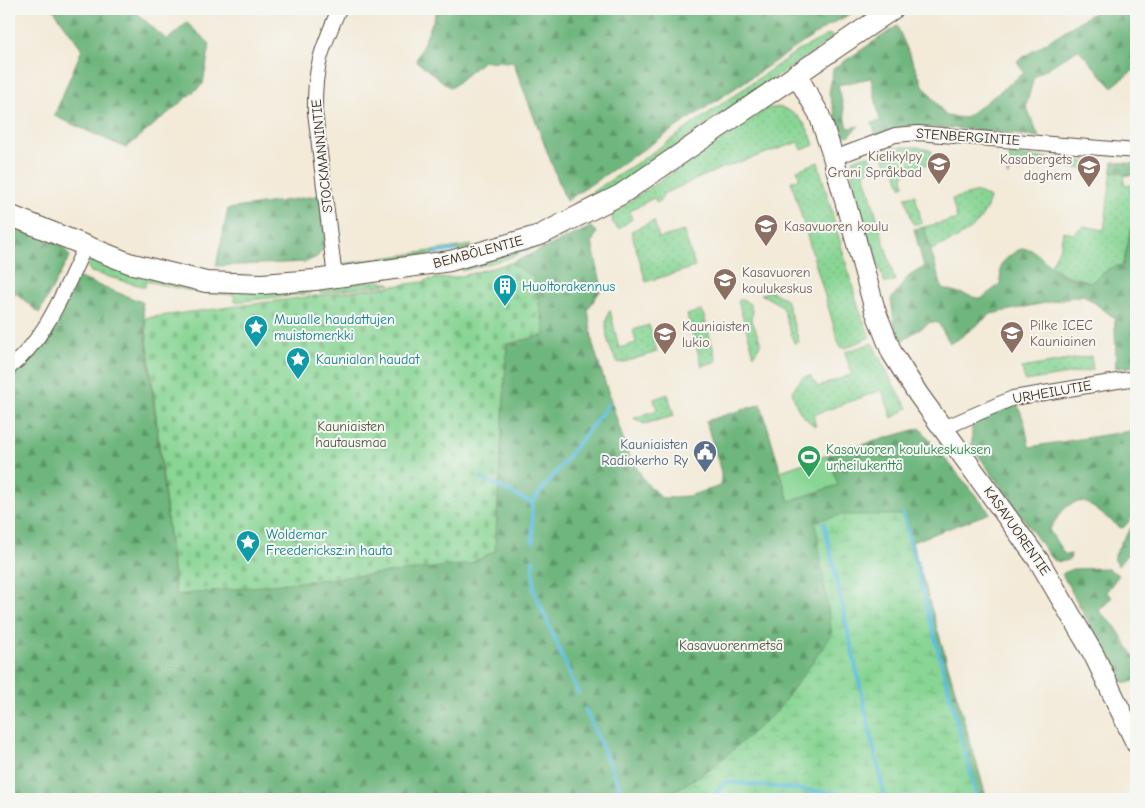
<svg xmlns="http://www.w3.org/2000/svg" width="1145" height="808" font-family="'Comic Neue',sans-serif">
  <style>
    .grass { fill: url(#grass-dots); stroke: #628059 }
    .forest { fill: url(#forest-firs); stroke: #54704e }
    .wetland { fill: url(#wetland-marsh); stroke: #628059 }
    .cemetery { fill: url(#cemetery-stones); stroke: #628059 }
    .garden { fill: #88d594; stroke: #628059 }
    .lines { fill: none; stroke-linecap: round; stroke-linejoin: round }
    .stream { stroke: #5ebedc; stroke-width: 4 }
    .street-casing { stroke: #57473a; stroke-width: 16 }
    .secondary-casing { stroke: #57473a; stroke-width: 22 }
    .street { stroke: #fff; stroke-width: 14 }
    .secondary { stroke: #fff; stroke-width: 20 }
    .labels { text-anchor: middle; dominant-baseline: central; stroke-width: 4; stroke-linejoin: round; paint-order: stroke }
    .street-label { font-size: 14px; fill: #3b2a1e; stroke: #f6f6f2 }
    .education-label { font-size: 14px; fill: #785e54; stroke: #f6f6f2; text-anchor: start }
    .culture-label { font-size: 14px; fill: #0d838f; stroke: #f6f6f2; text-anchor: start }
    .park-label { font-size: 14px; fill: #4e553c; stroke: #f6f6f2 }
    .service-label { font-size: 14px; fill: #4e5e75; stroke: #f6f6f2; text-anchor: end }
    .leisure-label { font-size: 14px; fill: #27864d; stroke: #f6f6f2; text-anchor: start }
  </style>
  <defs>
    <pattern id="grass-dots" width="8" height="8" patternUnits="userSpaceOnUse" patternTransform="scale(1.25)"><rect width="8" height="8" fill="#88d594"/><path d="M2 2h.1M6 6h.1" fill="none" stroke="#76b77f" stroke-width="1.8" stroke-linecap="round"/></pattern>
    <pattern id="forest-firs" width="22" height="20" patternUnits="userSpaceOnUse" patternTransform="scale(1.25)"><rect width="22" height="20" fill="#6eb67e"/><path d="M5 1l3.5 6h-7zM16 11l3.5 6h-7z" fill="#5c9467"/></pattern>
    <pattern id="wetland-marsh" width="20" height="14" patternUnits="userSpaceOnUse" patternTransform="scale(1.25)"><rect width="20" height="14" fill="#88d594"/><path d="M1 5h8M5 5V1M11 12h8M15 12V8" fill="none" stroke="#76b77f"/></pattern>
    <pattern id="cemetery-stones" width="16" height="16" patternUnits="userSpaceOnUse" patternTransform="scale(1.25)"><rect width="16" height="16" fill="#88d594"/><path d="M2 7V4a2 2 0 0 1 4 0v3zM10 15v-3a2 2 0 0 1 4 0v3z" fill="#76b77f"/></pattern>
  </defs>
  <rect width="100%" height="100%" fill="#f6f6f2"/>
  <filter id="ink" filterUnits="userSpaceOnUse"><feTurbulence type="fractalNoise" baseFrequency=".02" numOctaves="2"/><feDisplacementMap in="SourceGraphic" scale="10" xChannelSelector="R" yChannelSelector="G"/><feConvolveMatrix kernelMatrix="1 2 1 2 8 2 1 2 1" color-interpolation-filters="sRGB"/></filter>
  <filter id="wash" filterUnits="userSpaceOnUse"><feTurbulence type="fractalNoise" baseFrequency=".0096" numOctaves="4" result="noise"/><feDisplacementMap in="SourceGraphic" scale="20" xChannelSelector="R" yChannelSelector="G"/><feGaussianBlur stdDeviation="1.12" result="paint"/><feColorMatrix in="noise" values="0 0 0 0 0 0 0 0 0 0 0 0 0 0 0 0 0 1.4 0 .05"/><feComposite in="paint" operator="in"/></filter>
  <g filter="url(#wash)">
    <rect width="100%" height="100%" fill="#f3ead8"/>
    <g class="grass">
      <polygon points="830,34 833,38 613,189 573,208 571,206 646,157 796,52"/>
      <path d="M 780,107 C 799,113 808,125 814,145 L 802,150 L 799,142 L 722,168 L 663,194 L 660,201 L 657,203 L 654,198 L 629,211 L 632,219 L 619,229 C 612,224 612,221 612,213 L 766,109 Z"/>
      <polygon points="903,147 918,147 932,151 929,164 912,167 903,176 904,185 901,187 895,168 884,160 883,153 891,148"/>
      <polygon points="1010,155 1103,163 1101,171 1052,165 1051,163 1011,162 1008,176 1006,169"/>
      <path d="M 863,156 L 870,156 L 873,161 L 872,169 L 864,172 L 895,281 L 885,283 C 876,258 846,183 853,160 Z"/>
      <polygon points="818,162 858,306 870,337 846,348 840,347 791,181 800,179 797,170"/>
      <polygon points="1113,162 1136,164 1136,176 1125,175 1124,184 1131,185 1130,193 1136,194 1136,366 1116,368 1115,318 1084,295 1091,282 1062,274 1051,265 1061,245 1063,231 1073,234 1084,226 1104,230"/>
      <path d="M 978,192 L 990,198 C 981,230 959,238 931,250 L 924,227 L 957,219 L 952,199 Z"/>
      <polygon points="915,195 922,223 913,224 905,197"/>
      <polygon points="654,221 659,238 684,231 695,267 646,282 631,231"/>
      <polygon points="565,232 564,236 506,259 462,271 461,268"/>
      <polygon points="472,245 469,249 346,267 343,264"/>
      <polygon points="92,257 310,286 311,293 235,302 234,295 191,291 146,281 145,287 91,272 87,265"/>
      <polygon points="378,281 391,284 320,293 319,287"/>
      <polygon points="771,291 786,299 799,342 794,343 782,306 761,294"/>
      <polygon points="742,299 750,304 753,313 751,318 761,343 754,355 738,301"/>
      <path d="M 610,310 L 619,348 L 636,343 L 633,330 L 649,325 L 657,352 L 621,363 L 617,362 C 609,349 601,324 610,310 Z"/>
      <polygon points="702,310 717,361 702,366 687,315"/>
      <path d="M 872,343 L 894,386 L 908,408 L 892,418 L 882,390 L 813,415 L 816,427 C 801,416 796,409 792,391 L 803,377 L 811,376 L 818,387 L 852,374 L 845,352 Z"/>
      <polygon points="1091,356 1093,370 1025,381 1022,368"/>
      <polygon points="668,394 674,416 644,424 634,418 657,410 654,399"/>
    </g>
    <g class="forest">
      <polygon points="53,9 132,9 167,40 187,23 210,44 203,84 126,148 54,116 82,49"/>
      <polygon points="465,9 859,9 828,26 566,201 513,62 483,61 451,88 416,61 437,11"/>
      <path d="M 1099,9 L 1136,9 L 1136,71 L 1132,71 L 1112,87 L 1078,49 L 1034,77 L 1026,106 L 1039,137 C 986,132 931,120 879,135 L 875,132 L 872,123 L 880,121 L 871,78 L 838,85 L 848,128 L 859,126 L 849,136 L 841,134 L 829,94 L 833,69 L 897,26 L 923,85 L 946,116 L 965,118 L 1024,73 L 1017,61 Z"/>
      <polygon points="1113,162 1136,164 1136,176 1112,172"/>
      <polygon points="323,195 325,246 317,257 306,262 216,266 228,209"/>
      <path d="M 1136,209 L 1136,366 L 1116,368 L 1115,318 L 1084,295 L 991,314 L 957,340 L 950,343 L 938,323 L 931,322 L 901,341 L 895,331 L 891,299 L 909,276 L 924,267 L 914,229 L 924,227 L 942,288 L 981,299 L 1000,284 L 1001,264 C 1032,232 1034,257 1061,274 C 1069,279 1082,280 1091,282 L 1112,267 L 1123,265 Z"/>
      <polygon points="9,223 61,245 70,256 39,313 17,294 9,292"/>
      <polygon points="591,227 597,232 592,242 602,288 588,309 593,345 628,454 645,481 661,498 688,496 721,486 721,472 706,421 761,404 789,501 838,485 828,455 920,428 990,513 912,542 987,799 9,799 9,374 77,277 142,302 176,595 495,551 507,344 545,335 462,276 511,263"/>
      <path d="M 1018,405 L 1025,424 L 1029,447 L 1136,430 L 1136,513 L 1124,527 L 1121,528 L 1086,502 C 1066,499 1059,516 1049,530 L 1065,555 L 1071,554 L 1070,559 C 1064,562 1057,563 1051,558 L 972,446 L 972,421 Z"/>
      <polygon points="1136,521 1136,543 1118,566 1114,558 1121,542"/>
      <polygon points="1106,568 1119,575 1106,592 1112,597 1099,611 1115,626 1136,659 1136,680 1128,683 1121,681 1062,574 1072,569"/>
    </g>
    <polygon class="wetland" points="843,515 903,515 977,799 660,799 711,769 777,711 832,635 815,521"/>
    <path class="cemetery" d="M 511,263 L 534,278 L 545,335 L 507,344 L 495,551 L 469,564 L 176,595 L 145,318 L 423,282 C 433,277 445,279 457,277 C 475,273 493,267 511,263 Z"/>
    <polygon class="garden" points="828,455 838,485 789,501 780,471"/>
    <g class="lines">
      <g class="stream">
        <polyline points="435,253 455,250"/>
        <polyline points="481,478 532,503 533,542"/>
        <polyline points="532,503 609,404"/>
        <polyline points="903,515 977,799"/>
        <polyline points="824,523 885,799"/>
        <polyline points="533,560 534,591 578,693"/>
        <polyline points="585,709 625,799"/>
        <polyline points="716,799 715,794 725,782 884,798"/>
      </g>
    </g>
  </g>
  <g filter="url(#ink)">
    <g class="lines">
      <g class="street-casing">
        <g id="street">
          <polyline points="834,158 895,135 918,133 1136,151"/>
          <path d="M 335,278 L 315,112 C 314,66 322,49 339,9"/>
          <path d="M 9,368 C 47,338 64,290 85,247"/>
          <polyline points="944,428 1013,398 1136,378"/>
        </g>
      </g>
      <g class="secondary-casing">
        <g id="secondary">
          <polyline points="796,74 819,114 832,153 875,310 892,353 918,394 1039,561 1094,655 1136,743"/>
          <polyline points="9,215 129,263 206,282 262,284 315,280 450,261 540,235 620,195 893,9"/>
        </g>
      </g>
      <use href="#street" class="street"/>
      <use href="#secondary" class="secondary"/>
    </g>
  </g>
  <defs>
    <g id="school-pin" transform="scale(1.25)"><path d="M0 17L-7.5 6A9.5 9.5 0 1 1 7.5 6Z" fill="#8d6e63" stroke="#f6f6f2"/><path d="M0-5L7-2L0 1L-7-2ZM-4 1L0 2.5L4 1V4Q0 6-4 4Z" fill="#fff"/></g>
    <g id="building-pin" transform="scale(1.25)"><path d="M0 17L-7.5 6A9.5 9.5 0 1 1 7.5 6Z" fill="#0f9aa8" stroke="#f6f6f2"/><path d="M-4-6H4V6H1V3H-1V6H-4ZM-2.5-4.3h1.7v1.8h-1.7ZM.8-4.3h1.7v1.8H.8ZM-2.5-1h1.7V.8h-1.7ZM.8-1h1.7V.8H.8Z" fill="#fff"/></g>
    <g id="sight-pin" transform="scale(1.25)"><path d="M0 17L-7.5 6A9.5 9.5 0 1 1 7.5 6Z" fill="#0f9aa8" stroke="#f6f6f2"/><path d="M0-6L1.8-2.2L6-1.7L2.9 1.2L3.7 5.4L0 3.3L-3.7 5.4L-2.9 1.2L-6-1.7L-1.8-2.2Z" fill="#fff"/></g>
    <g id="civic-pin" transform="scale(1.25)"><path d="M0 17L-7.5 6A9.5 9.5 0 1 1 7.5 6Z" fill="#5c6f8a" stroke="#f6f6f2"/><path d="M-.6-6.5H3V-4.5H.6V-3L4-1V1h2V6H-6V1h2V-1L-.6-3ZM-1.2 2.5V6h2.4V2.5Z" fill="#fff"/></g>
    <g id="stadium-pin" transform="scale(1.25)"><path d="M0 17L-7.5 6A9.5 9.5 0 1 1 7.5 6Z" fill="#2e9e5b" stroke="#f6f6f2"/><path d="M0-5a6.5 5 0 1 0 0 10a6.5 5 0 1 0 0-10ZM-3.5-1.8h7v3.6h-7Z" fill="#fff"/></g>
  </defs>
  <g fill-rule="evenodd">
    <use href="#school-pin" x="939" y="164"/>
    <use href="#school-pin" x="1089" y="167"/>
    <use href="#school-pin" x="766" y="226"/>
    <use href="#school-pin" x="725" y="280"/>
    <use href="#building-pin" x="505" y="286"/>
    <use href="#sight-pin" x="256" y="327"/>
    <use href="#school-pin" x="1012" y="333"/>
    <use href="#school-pin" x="665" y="334"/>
    <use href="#sight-pin" x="298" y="359"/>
    <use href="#civic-pin" x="705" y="452"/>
    <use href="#stadium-pin" x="809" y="457"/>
    <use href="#sight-pin" x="248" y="542"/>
  </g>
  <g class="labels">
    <g class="street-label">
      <text transform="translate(968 137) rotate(4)">STENBERGINTIE</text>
      <text transform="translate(322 156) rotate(-96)">STOCKMANNINTIE</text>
      <text transform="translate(478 252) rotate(-15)">BEMBÖLENTIE</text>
      <text transform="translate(1052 392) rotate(-10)">URHEILUTIE</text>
      <text transform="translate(1017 531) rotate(55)">KASAVUORENTIE</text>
    </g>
    <g class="education-label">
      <text x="922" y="156" text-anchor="end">Kielikylpy<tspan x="922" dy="16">Grani Språkbad</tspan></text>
      <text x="1072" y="159" text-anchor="end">Kasabergets<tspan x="1072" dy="16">daghem</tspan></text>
      <text x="784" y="226">Kasavuoren koulu</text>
      <text x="742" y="272">Kasavuoren<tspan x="742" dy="16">koulukeskus</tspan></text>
      <text x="1030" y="325">Pilke ICEC<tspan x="1030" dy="16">Kauniainen</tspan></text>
      <text x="682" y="326">Kauniaisten<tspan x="682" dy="16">lukio</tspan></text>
    </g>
    <g class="culture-label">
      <text x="522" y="286">Huoltorakennus</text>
      <text x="274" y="319">Muualle haudattujen<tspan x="274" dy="16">muistomerkki</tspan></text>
      <text x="316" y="359">Kaunialan haudat</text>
      <text x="266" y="534">Woldemar<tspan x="266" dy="16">Freedericksz:in hauta</tspan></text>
    </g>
    <g class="park-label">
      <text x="351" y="426">Kauniaisten<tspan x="351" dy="16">hautausmaa</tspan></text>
      <text x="731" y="645">Kasavuorenmetsä</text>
    </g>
    <g class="service-label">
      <text x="688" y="444">Kauniaisten<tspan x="688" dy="16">Radiokerho Ry</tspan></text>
    </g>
    <g class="leisure-label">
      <text x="826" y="449">Kasavuoren koulukeskuksen<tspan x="826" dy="16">urheilukenttä</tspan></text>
    </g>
  </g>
  <rect width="1145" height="808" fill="none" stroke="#f6f6f2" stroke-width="30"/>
</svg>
